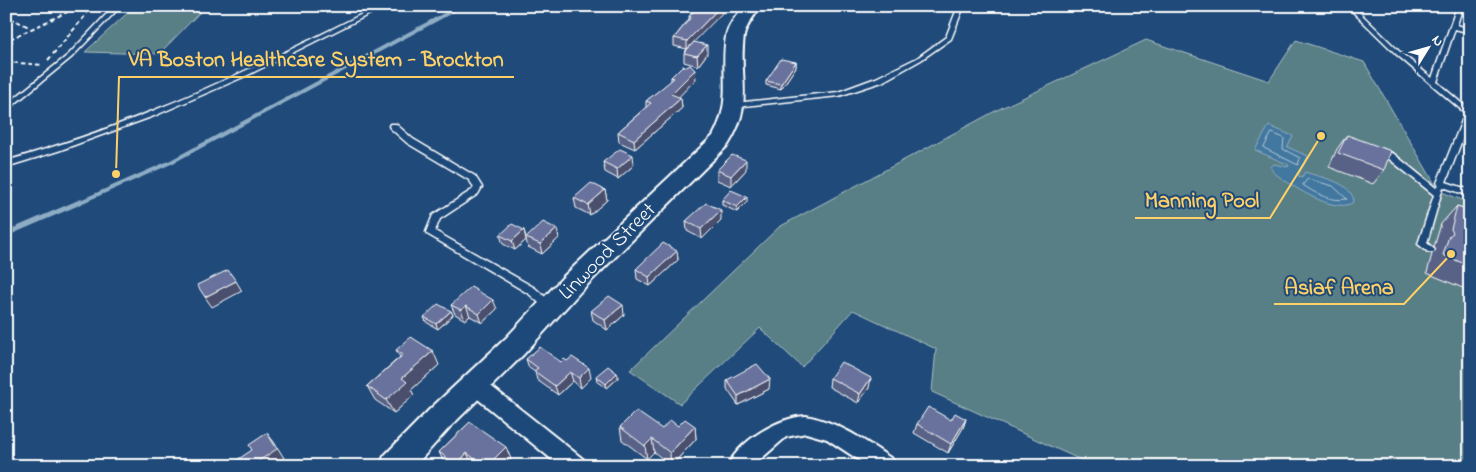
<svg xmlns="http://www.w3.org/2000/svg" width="1476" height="472" font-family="'Indie Flower',sans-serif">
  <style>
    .green { fill: #587f86; stroke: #acbfc2 }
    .water { fill: #42779f; stroke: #8eadc5 }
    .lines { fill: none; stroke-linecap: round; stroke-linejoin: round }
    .shore { stroke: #b3c9d9; stroke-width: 1 }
    .stream-far1 { stroke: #8eadc5; stroke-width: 4 }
    .stream { stroke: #8eadc5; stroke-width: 5 }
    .lane-casing { stroke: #fff; stroke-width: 3 }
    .street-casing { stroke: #fff; stroke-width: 4 }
    .secondary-casing { stroke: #fff; stroke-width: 4 }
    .path { stroke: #fff; stroke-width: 2; stroke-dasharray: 4.5 3; stroke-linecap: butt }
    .lane { fill: #1f4a7a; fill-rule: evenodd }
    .street { fill: #1f4a7a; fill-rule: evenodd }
    .secondary { fill: #1f4a7a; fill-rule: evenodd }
    .wall { fill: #596286; stroke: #fff }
    .shaded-wall { fill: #49506d; stroke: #fff }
    .building { fill: #68729c; stroke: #fff }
    .labels { text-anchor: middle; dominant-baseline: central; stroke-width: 4; stroke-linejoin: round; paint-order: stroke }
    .street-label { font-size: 21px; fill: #fff; stroke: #1f4a7a }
    .leader { fill: none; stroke: #ffd166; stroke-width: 2 }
    .callout-dot { fill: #ffd166; stroke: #1f4a7a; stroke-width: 2 }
    .callout-label { font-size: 22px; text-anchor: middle; font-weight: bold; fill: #ffd166; stroke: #1f4a7a; stroke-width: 4; stroke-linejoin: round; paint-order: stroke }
  </style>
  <rect width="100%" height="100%" fill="#1f4a7a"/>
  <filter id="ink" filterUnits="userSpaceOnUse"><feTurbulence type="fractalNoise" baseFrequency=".02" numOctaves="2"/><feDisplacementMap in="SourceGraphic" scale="10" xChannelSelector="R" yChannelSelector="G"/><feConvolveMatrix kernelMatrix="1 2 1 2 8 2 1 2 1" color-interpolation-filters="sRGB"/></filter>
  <g filter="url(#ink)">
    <g class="green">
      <polygon points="135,6 206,6 159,54 85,52"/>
      <polygon points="1146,40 1269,81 1296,40 1364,62 1439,191 1470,203 1470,466 1094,466 932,392 936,349 853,310 802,367 760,328 680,404 630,370 779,227 999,109"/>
    </g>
    <path class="water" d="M 1269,126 L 1293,136 L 1287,147 L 1308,156 L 1298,176 L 1302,177 L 1305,172 C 1321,178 1348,180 1354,200 L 1352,203 C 1332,214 1289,184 1273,172 L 1271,167 L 1274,164 L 1288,167 L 1289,165 L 1255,150 Z"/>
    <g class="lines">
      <g class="shore">
        <polygon points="1272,133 1284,138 1283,149 1300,158 1298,165 1264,148"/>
        <path d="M 1308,179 L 1333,186 L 1347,199 C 1331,202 1316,194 1303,185 Z"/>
      </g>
      <polyline class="stream-far1" points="78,203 171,162 461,6"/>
      <polyline class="stream" points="6,234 80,202"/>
      <g class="lane-casing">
        <g id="lane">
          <polygon points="9,6 18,6 6,12 6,8"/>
          <polygon points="114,6 121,6 72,57 6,111 6,105 68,55"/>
          <path d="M 378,6 L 386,6 L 248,75 L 154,116 L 58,151 L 6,167 L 6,161 C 55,147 103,131 150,112 C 228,81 303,44 378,6 Z"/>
          <polygon points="958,6 964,6 951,39 921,60 882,82 839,96 735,107 731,105 735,103 838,92 876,78 917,58 946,37"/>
          <polygon points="1354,6 1360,6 1358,11 1400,52 1432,78 1457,6 1463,6 1457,25 1470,29 1470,33 1455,29 1437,82 1467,108 1470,107 1470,119 1446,182 1470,190 1470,196 1443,187 1427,243 1435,250 1434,252 1428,252 1418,244 1434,195 1388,158 1376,151 1380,148 1394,154 1436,188 1439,185 1437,183 1465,113 1396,54 1353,12 1352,11"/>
          <polygon points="390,124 396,124 413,139 475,176 482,187 478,194 440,219 435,231 535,288 552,303 554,306 552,309 546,309 529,294 427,234 426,232 433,215 472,190 474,187 469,180 407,143 390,128 389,126"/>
        </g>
      </g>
      <g class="street-casing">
        <g id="street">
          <polygon points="475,377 482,379 583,459 586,466 560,466 468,391 465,385 468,379"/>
          <path d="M 806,416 C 839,422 865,441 892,459 L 895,466 L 868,466 L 827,439 L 806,433 L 786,437 L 753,466 L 728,466 C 739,441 779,417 806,416 Z"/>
        </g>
      </g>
      <g class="secondary-casing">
        <path id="secondary" d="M 744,6 L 761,6 C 755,15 746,25 744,36 C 738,79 755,103 728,145 L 581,291 L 524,354 L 449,428 L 415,466 L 380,466 L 384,456 L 429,410 L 506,338 L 563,277 L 713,136 C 733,99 720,75 726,36 C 728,25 737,15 744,6 Z"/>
      </g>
      <g class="path">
        <polyline points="10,18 29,27"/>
        <polyline points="10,39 80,6"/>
        <polyline points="48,60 85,16 87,11 81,6"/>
        <polyline points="6,62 43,65"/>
      </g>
      <use href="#lane" class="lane"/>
      <use href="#street" class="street"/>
      <use href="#secondary" class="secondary"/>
    </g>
    <g class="wall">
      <polygon points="699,6 694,42 707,54 698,66 684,62 684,53 687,49 674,46 674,38 689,19 689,16"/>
      <polygon points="796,62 796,67 781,89 766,85 766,81"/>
      <polygon points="671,77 696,79 678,97 681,98 682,108 635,149 619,142 618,132 646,107 646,101 671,81"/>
      <polygon points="1347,135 1384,170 1373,184 1329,167 1337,149"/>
      <polygon points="603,162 634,165 618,179 605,172"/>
      <polygon points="717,170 746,170 731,186 717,180"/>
      <polygon points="605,190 607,200 590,215 576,208 574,198"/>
      <polygon points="722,200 747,202 737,212 722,205"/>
      <polygon points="1457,206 1470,210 1470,291 1427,273 1432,254 1436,250 1434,247 1441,224"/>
      <polygon points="721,220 702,239 687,231 686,221"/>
      <polygon points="524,230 526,237 559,238 542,254 528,247 526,240 515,250 503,244 500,235"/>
      <polygon points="677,251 678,260 650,286 637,279 636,269"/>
      <polygon points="451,305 497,309 482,323 470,316 465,320 455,314"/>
      <polygon points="451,311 453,315 438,329 426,322 424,317"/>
      <polygon points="591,311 624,315 607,330 593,320"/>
      <polygon points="396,350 439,365 411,390 414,395 394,413 375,400 367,386 400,357"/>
      <polygon points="526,359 561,362 591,378 581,388 573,381 558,395 537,380 535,372 529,368"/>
      <polygon points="617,373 618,378 607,388 597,381 596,376"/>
      <polygon points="830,378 869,388 858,403 829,387"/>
      <polygon points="727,380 769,389 738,405 727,389"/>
      <polygon points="966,419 963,428 948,453 914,433 917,424 951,420"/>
      <polygon points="470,422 511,459 505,466 447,466 445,465 439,452"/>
      <polygon points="678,426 695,426 696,439 671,466 654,452 647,459 622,440 620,427 662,429"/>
    </g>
    <g class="shaded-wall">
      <polygon points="721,6 729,6 687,49 687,41"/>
      <polygon points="6,32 13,42 6,47"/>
      <polygon points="707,45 707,54 698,66 697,56"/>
      <polygon points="796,62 796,67 781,89 781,84"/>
      <polygon points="695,70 696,79 672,104 671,94"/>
      <polygon points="681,98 682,108 635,149 634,140"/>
      <polygon points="633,155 634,165 618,179 617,169"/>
      <polygon points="746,160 746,170 731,186 731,176"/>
      <polygon points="605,190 607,200 590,215 588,205"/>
      <polygon points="747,197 747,202 737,212 737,207"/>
      <polygon points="721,210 721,220 702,239 701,229"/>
      <polygon points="557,229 559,238 542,254 540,244"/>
      <polygon points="524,230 526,240 515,250 512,241"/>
      <polygon points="677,251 678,260 650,286 649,277"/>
      <polygon points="236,281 242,291 212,307 205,297"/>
      <polygon points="493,300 497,309 482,323 479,314"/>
      <polygon points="623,305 624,315 607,330 605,320"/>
      <polygon points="466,306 470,316 465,320 461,310"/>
      <polygon points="451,311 453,315 438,329 436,324"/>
      <polygon points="433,351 439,365 411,390 414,395 394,413 386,400 402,378"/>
      <polygon points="589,368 591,378 581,388 579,378"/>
      <polygon points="570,372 573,381 558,395 555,386"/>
      <polygon points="617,373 618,378 607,388 606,384"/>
      <polygon points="871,378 869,388 858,403 860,394"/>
      <polygon points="770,379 769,389 738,405 738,396"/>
      <polygon points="966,419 963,428 948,453 951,444"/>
      <polygon points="695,426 696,439 671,466 670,453"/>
      <polygon points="267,433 274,442 284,458 272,466 251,466"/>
      <polygon points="652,439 654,452 647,459 645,446"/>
      <polygon points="506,447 511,459 505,466 487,466"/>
      <polygon points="467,453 473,466 456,466 456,465"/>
    </g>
    <g class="building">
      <polygon points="699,6 721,6 687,41 674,38 691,17 689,16"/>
      <polygon points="694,42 707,45 697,56 684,53"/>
      <polygon points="781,59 796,62 781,84 766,81"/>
      <polygon points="690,65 695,70 671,94 681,98 634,140 618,132 651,103 646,101 674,78 671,77 682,66 687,67"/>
      <polygon points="1347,135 1391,151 1384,170 1338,153"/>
      <polygon points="620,149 633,155 617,169 603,162"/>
      <polygon points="732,155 746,160 731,176 717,170"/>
      <polygon points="591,183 605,190 588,205 574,198"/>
      <polygon points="731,190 747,197 737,207 722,200"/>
      <polygon points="706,203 721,210 701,229 686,221"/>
      <polygon points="1457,206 1470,210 1470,266 1443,255 1449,236 1453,233 1451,229"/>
      <polygon points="543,222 557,229 540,244 526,238"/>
      <polygon points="512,224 524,230 512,241 500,235"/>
      <polygon points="663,243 677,251 649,277 636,269"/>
      <polygon points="228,270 236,281 205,297 197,285"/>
      <polygon points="471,287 493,300 479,314 466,306 461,310 451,305"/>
      <polygon points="609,296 623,305 605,320 591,311"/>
      <polygon points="438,304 451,311 436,324 424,317"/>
      <polygon points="411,337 433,351 402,378 407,382 386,400 367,386 403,355 396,350"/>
      <polygon points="540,347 561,362 564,359 567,361 572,357 589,368 579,378 570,372 555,386 534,371 538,368 526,359"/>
      <polygon points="841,362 871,378 860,394 830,378"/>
      <polygon points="757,364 770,379 738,396 727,380"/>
      <polygon points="608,366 617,373 606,384 596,376"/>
      <polygon points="928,407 951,420 955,413 966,419 951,444 917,424"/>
      <polygon points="636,411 662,429 670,420 678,426 685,419 695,426 670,453 652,439 645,446 620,427"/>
      <polygon points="470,422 506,447 487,466 484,466 467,453 456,465 439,452"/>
      <polygon points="267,433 277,449 251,466 228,466 252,450 249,445"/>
    </g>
  </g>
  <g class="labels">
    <g class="street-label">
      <text transform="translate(608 252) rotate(-45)">Linwood Street</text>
    </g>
  </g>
  <path class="leader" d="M116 174L119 77H514M1321 136L1270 218H1135M1451 254L1404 304H1274"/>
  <g class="callout-dot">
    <circle cx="116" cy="174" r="5"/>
    <circle cx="1321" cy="136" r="5"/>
    <circle cx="1451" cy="254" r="5"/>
  </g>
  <g class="callout-label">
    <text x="316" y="66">VA Boston Healthcare System - Brockton</text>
    <text x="1202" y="207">Manning Pool</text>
    <text x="1339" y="294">Asiaf Arena</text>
  </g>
  <rect width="1476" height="472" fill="none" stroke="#1f4a7a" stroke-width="25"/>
  <rect x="12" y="12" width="1451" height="447" fill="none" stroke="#fff" stroke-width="2" filter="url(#ink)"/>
  <g transform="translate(1428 48) rotate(53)" stroke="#1f4a7a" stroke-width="4" paint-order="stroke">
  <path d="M0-4L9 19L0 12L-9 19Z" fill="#ffffff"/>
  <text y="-8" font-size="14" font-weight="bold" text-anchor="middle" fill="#ffffff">N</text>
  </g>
</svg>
